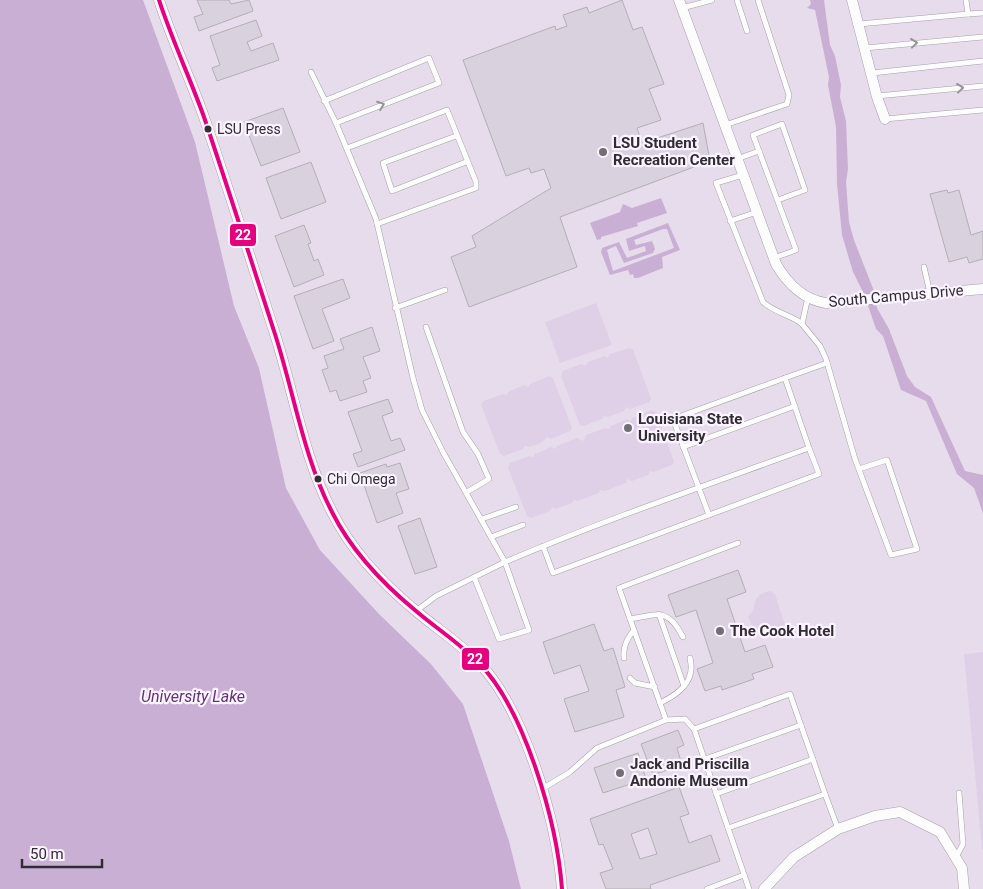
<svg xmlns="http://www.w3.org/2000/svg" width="983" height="889" font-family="Roboto,sans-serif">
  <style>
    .built { fill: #e7dceb }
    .green { fill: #e0d0e7 }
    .water { fill: #caafd4; fill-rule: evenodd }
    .building { fill: #dad1de; stroke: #b3afb5; fill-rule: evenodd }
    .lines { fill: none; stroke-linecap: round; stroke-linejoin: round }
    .lane-casing { stroke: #a5a0a7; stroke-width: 6 }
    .street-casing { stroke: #a5a0a7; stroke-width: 11 }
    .lane { stroke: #fcfcfd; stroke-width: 5 }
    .street { stroke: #fcfcfd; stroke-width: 10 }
    .bus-1-casing { stroke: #fbf3ff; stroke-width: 8 }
    .bus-1 { stroke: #e5007d; stroke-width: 4 }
    .oneway { stroke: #969498 }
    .bus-dot { fill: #302c32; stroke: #fbf3ff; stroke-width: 2 }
    .poi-dot { fill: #726e74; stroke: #fbf3ff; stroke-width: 2 }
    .labels { text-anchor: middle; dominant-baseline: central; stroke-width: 4.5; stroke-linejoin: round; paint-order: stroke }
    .bus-label { font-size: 14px; fill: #302c32; stroke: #fbf3ff; text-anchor: start }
    .poi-label { font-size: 15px; font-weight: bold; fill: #302c32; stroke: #fbf3ff; text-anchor: start }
    .street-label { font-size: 15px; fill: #302c32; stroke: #fbf3ff }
    .water-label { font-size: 16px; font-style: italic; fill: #603472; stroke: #fbf3ff }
    .line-badge { stroke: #fbf3ff; stroke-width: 2 }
    .badge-label { font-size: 14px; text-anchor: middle; font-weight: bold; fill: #fff }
  </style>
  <rect width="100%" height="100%" fill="#eee8f0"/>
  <polygon class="built" points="143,0 983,0 983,889 521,889 509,841 463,704 431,664 380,615 320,550 286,488 259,368 234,306"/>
  <g class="green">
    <polygon points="596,303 612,345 560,363 545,322"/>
    <polygon points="629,348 633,349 651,399 649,402 630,409 626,407 624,411 608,417 604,416 602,419 583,426 580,425 561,376 563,371 581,364 586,366 588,362 604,356 608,358 610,354"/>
    <path d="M 549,376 L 553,378 L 572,428 L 570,431 L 551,439 L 547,437 C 543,443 532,448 525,446 L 523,449 L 504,456 L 500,454 L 481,405 L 483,401 L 503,394 L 507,395 L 508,392 L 524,385 L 528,387 L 530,384 Z"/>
    <polygon points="652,410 656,412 674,462 672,465 653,472 650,471 648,475 632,481 627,479 626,483 605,491 600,490 599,493 577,501 574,499 572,503 555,509 552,507 550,511 531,518 527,516 508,468 510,463 529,456 533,457 535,454 551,447 555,449 557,446 577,438 583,441 586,435 605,428 609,429 611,426 627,419 631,421 632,418"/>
    <path d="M 770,591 L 775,594 L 786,628 L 785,633 C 771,638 767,637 758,627 L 753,628 L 748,616 C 760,608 747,596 770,591 Z"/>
    <polygon points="983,652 983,849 982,849 964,654"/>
  </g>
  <g class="water">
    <polygon points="0,0 143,0 195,142 234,306 259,368 286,488 320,550 380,615 431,664 463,704 509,841 521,889 0,889"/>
    <polygon points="810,0 824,0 830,45 835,56 841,85 840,97 846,121 848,169 846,182 849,222 854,240 874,291 877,308 889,329 907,376 915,387 931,397 965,471 983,475 983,513 974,488 957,474 926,401 901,390 883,336 876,329 864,294 853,272 842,235 837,184 836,127 828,85 829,77 815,10 807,8 811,4"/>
    <polygon points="661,198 667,213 637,223 638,226 601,237 601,239 597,240 590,223 620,212 623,204 632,208"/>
    <path d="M 668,223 L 680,250 L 662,257 L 663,268 L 638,278 L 634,278 L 633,274 L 630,275 L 628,270 L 610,275 L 601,252 L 602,248 L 619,242 L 627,258 L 646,251 L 645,246 L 629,251 L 626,239 ZM 663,229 L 667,229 L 674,248 L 613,271 L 607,250 L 616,246 L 624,263 L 653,253 L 655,249 L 652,241 L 636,245 L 634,240 Z"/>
  </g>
  <g class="building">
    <polygon points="197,0 229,0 231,4 249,0 253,11 199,31 194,17 203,14"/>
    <polygon points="622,0 633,30 642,27 664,84 649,89 661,120 637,128 642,143 703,123 710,161 560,217 577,267 469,307 451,257 476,247 472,236 551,188 544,169 531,173 529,168 506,176 463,60 555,26 556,30 567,26 563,15 587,7 589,13"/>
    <polygon points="256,20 262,36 247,42 251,51 273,43 279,60 217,81 212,68 220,65 210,36"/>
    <polygon points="283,108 300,152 261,166 244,122"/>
    <polygon points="311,162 326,202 281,219 266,178"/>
    <polygon points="947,190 948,193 959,190 971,235 983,231 983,259 969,263 967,257 949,262 930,194"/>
    <polygon points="304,225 311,243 308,244 314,261 318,259 324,275 294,287 275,236"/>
    <polygon points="343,279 350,298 322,309 334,341 313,349 294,296"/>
    <polygon points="372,327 380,351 363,357 371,378 363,381 367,392 340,401 336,390 330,392 322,370 328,368 324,356 344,349 340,339"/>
    <polygon points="388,399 393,412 382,416 391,441 400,438 405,450 358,467 353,454 362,451 348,412"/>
    <polygon points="400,463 409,489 396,493 403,513 377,523 360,473 386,464 387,467"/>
    <polygon points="420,518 437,567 415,574 398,526"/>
    <polygon points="738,570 746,592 727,599 745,652 765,645 773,667 752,674 754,679 722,690 721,686 705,691 697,669 713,663 696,610 676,617 668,595"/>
    <polygon points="594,624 604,651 613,648 625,687 616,690 624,717 575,732 564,699 589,691 580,665 554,674 543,642"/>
    <polygon points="678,730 684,745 677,748 682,765 653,775 641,744"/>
    <polygon points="638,753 646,779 603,793 594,768"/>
    <path d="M 679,787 L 689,814 L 680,817 L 689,843 L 711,835 L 720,861 L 650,885 L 651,889 L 606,889 L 600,873 L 613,869 L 603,844 L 599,845 L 590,819 ZM 648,828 L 657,854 L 640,859 L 631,834 Z"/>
  </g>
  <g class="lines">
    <g class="lane-casing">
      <g id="lane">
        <polyline points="737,0 747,31"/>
        <polyline points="966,0 968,14 983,13"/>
        <polyline points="682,8 712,0"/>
        <polyline points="859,24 968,14"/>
        <polyline points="865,48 983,37"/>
        <polyline points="311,72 336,123 376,219 413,378 422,410 443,452 505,562 436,596 416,611"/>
        <polyline points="872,73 983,61"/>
        <polyline points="877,96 983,86"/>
        <polyline points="324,101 429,58 439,83 336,123"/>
        <polyline points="885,119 983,110"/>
        <polyline points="725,125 787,104 789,95 758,0"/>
        <polyline points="456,136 383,163 392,191 466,162"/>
        <polyline points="347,148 447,110 476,182 476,188 377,224"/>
        <polyline points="759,151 753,135 782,124 805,190 778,200"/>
        <polyline points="737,159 759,151 796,250 774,258"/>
        <path d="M 743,175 L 716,183 L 763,302 C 775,313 794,316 802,324"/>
        <polyline points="730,221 757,212"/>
        <polyline points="924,267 930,293"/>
        <polyline points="808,297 802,324 820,346 826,359 855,459 891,555 917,549 887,460 859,469"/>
        <polyline points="395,308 445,290"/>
        <polyline points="426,327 463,432 478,454 489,479 467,492"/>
        <polyline points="785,378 827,363"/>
        <polyline points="683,447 795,406"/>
        <polyline points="709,515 819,474 809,448"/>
        <polyline points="482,519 516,507"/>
        <polyline points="491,537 523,525"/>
        <path d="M 474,577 L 499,639 L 529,630 L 505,562 C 604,520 707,485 809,448 L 785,378 L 673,419 L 709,515 L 553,573 L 543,546"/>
        <polyline points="659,614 684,686"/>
        <path d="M 630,619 C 659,614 668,608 683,637"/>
        <path d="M 624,658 C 623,646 627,639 634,630"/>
        <polyline points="630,678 635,683 655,687"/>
        <path d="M 660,703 C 679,694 696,681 690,658"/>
        <polyline points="666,720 685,719 694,729 749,889"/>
        <polyline points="694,729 790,694 825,794 728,828"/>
        <polyline points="705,759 801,725"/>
        <polyline points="542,789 570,772 597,748 666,720 619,588 738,543"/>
        <polyline points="716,794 813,759"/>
        <polyline points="825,794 838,829"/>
        <polyline points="956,857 963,844 959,793"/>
        <polyline points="707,889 744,875"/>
      </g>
    </g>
    <g class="street-casing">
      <g id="street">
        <path d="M 159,0 C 172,40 190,78 204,117 C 228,188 251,260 274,331 C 294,392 303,456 332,512 C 352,552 382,583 416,611 C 436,628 459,643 478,662 C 525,709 557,823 562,889"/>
        <path d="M 679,0 L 776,264 C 787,283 804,300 826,303 L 983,289"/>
        <polyline points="852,0 877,97 885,119"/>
        <polyline points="764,889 794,857 838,829 875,816 900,812 940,832 962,868 964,889"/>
      </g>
    </g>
    <use href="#lane" class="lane"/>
    <use href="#street" class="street"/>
    <g class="bus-1-casing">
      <path id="bus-1" d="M 159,0 C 172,40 190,78 204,117 C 228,188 251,260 274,331 C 294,392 303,456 332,512 C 352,552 382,583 416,611 C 436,628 459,643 478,662 C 525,709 557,823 562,889"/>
    </g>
    <use href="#bus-1" class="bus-1"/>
  </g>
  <defs><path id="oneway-chevron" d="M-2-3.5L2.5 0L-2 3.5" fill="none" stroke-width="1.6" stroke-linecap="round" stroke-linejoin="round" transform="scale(1.25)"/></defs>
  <g class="oneway">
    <use href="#oneway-chevron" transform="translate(914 43) rotate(-6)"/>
    <use href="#oneway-chevron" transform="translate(960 88) rotate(-6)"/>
    <use href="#oneway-chevron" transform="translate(381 105) rotate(-21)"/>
  </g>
  <g class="bus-dot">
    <circle cx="208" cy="129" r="4.5"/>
    <circle cx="318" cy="479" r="4.5"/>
  </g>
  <g class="poi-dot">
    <circle cx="603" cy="152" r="5"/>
    <circle cx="628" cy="428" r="5"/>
    <circle cx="720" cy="631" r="5"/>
    <circle cx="620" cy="773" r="5"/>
  </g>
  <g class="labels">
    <g class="bus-label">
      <text x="217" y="129">LSU Press</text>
      <text x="327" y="479">Chi Omega</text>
    </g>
    <g class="poi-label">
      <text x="613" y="143">LSU Student<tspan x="613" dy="17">Recreation Center</tspan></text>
      <text x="638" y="419">Louisiana State<tspan x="638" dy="17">University</tspan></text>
      <text x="730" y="631">The Cook Hotel</text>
      <text x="630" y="764">Jack and Priscilla<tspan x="630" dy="17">Andonie Museum</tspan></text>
    </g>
    <g class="street-label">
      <text transform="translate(896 296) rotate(-5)">South Campus Drive</text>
    </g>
    <g class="water-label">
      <text x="193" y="696">University Lake</text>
    </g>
  </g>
  <g class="line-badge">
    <rect x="229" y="223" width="28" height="24" rx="5" fill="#e5007d"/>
    <rect x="461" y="647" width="29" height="24" rx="5" fill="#e5007d"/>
  </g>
  <g class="badge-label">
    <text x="243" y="240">22</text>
    <text x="475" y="664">22</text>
  </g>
  <path d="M22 859v8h80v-8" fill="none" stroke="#302c32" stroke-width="2.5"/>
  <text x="30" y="859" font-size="15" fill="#302c32" stroke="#fbf3ff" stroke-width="4" paint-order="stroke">50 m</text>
</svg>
